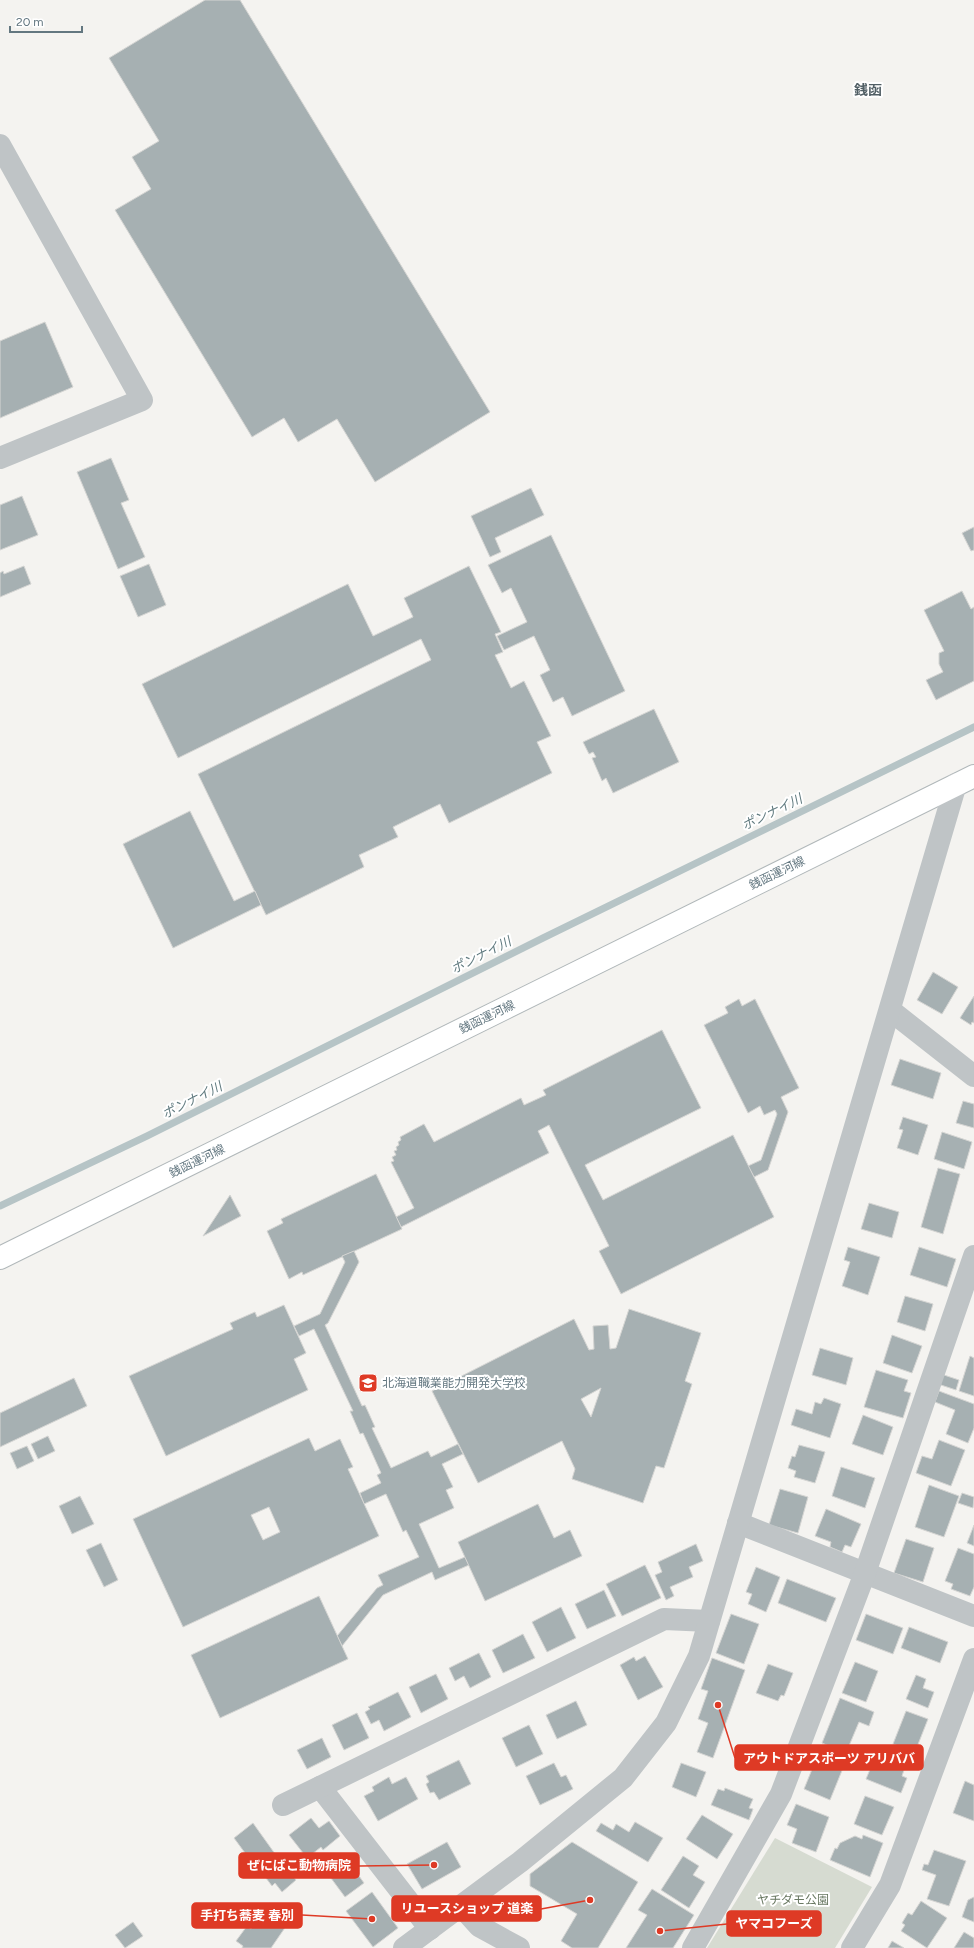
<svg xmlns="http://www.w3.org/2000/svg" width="974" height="1948" font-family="Figtree,'Noto Sans JP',sans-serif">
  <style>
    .green { fill: #d6dbd1 }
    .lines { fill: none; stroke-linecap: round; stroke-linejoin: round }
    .stream { stroke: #b6c4c6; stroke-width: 7 }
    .building { fill: #a6b0b2; stroke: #d5d5d3; fill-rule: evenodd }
    .secondary-casing { stroke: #b1b8ba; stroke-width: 24 }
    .street { stroke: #bfc4c6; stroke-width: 22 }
    .secondary { stroke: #fff; stroke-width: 22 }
    .labels { text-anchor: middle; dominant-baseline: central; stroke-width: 4; stroke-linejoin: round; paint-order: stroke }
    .street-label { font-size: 12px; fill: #637780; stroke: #fff }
    .poi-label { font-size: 12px; fill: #637780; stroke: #fff; text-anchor: start }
    .park-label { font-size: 12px; fill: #697862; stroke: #fff }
    .water-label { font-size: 13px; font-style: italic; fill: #5f797e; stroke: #fff }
    .quarter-label { font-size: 14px; font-weight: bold; fill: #515f65; stroke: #fff }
    .leader { fill: none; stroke: #de3a25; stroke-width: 1.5 }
    .callout-dot { fill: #de3a25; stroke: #fff; stroke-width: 1.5 }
    .callout { fill: #de3a25; stroke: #de3a25; stroke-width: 1.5 }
    .callout-label { font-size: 13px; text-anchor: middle; font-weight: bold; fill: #fff }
  </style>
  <rect width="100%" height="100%" fill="#f4f3f0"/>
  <polygon class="green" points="775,1838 872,1887 835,1948 707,1948"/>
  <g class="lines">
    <polyline class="stream" points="0,1206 147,1136 543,938 974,727"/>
  </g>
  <g class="building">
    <polygon points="205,0 240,0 490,412 375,482 337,419 298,442 284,418 252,437 115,210 151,189 132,157 159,141 109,58"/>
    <polygon points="45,322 73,387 0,418 0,341"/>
    <polygon points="111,458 129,500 121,503 145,557 118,569 77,472"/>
    <polygon points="531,488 544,515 495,538 501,552 490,557 471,516"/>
    <polygon points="22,496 38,535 0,550 0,505"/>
    <polygon points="974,527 974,550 971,551 962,533"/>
    <polygon points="551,535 625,691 572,716 563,697 553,702 540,675 550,670 534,636 504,650 497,636 527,622 511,588 502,593 488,565"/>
    <polygon points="149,564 166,605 138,617 120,576"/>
    <polygon points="24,566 31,584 0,597 0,573 3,571 4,574"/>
    <polygon points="469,566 501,632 495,634 503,652 495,655 511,688 524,681 551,736 537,742 552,773 449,823 440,804 393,827 398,837 359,855 364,867 266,915 198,774 431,660 421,639 178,758 142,684 348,584 373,636 413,617 404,598"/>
    <polygon points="962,591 971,609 974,607 974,681 936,700 926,680 943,672 939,664 939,653 944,651 924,610"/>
    <polygon points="654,709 679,762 613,793 606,778 602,781 592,758 596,757 593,752 589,754 583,742"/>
    <polygon points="190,811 234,901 255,891 261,905 173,948 123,844"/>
    <polygon points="933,972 958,987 942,1014 917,1000"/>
    <polygon points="974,996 974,1023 972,1022 971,1025 960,1018"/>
    <polygon points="739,999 742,1006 755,999 799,1088 781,1097 788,1112 768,1170 754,1177 748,1166 761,1160 777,1114 775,1110 764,1115 760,1106 748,1113 704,1025 728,1013 725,1007"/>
    <polygon points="662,1030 701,1108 585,1165 603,1200 733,1135 774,1217 621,1294 599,1251 609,1246 549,1125 538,1131 549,1153 401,1227 396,1217 414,1208 391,1162 394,1161 392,1157 396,1155 394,1151 397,1150 396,1147 399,1145 398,1142 401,1140 400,1137 424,1124 434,1142 521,1098 524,1105 546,1095 543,1090"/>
    <polygon points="900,1059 941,1073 933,1099 891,1085"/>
    <polygon points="963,1101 974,1104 974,1128 956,1123"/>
    <polygon points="903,1117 928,1125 918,1155 897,1148 903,1130 899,1129"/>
    <polygon points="942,1132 972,1142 964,1169 934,1159"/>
    <polygon points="938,1168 960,1174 943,1234 921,1227"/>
    <polygon points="376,1174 402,1229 303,1275 302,1272 289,1279 267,1231 283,1223 281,1219"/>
    <polygon points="230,1195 241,1216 203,1236"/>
    <polygon points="869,1203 899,1212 892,1238 861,1229"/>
    <polygon points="848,1247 880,1257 868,1295 842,1286 850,1262 844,1260"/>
    <polygon points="919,1247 956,1259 947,1287 910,1275"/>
    <polygon points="354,1251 359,1262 328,1323 325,1325 362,1406 365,1405 375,1427 372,1428 391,1468 428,1451 431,1457 458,1444 463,1454 442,1464 453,1487 446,1490 454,1508 419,1524 439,1568 465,1557 469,1565 435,1580 432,1572 383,1595 342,1646 337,1636 377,1588 383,1585 378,1575 419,1557 406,1530 403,1532 386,1494 364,1504 360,1493 381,1483 377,1475 381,1473 363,1433 360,1434 350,1411 353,1411 314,1329 299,1336 294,1326 320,1314 345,1262 342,1256"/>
    <polygon points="905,1296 933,1304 925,1331 897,1322"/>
    <polygon points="284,1305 306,1353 294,1359 308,1390 166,1456 129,1376 233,1329 230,1323 255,1312 257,1317"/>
    <path d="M 629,1309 L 701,1333 L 685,1381 L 692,1384 L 664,1468 L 656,1466 L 643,1503 L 572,1479 L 575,1469 L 562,1441 L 478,1483 L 432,1391 L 574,1319 L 589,1350 L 594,1349 L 593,1326 L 608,1325 L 610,1349 L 616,1348 ZM 601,1388 L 591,1417 L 581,1399 Z"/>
    <polygon points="892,1335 922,1346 912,1373 883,1363"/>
    <polygon points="820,1348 853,1358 846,1385 812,1375"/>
    <polygon points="970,1356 974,1358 974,1396 959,1391"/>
    <polygon points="876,1370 908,1380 904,1391 911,1393 903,1418 864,1407"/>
    <polygon points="938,1373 959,1380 956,1390 935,1383"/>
    <polygon points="74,1378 87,1406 0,1447 0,1413"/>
    <polygon points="939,1391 974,1404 974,1428 968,1443 946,1434 955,1410 935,1402"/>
    <polygon points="824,1398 841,1404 830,1438 791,1425 796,1409 812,1414 815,1402 821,1404"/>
    <polygon points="863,1415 893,1427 883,1455 852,1444"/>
    <polygon points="48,1436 55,1451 38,1459 31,1444"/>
    <path d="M 309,1438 L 315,1451 L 340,1439 L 353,1467 L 348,1469 L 379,1536 L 183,1627 L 133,1519 ZM 269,1507 L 280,1532 L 263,1540 L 251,1515 Z"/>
    <polygon points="939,1440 965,1450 951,1486 916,1473 922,1456 932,1459"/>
    <polygon points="799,1445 825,1452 815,1483 794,1477 796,1471 788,1468 792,1456 795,1457"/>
    <polygon points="27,1446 34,1461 17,1469 10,1453"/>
    <polygon points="841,1467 875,1478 865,1508 832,1496"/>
    <polygon points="929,1485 959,1496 944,1537 915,1527"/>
    <polygon points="780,1489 808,1497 798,1533 769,1525"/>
    <polygon points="962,1493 974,1497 973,1508 958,1503"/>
    <polygon points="80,1496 94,1524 72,1534 59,1506"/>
    <polygon points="538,1504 554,1538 570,1530 582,1556 485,1601 458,1542"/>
    <polygon points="826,1509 861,1524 851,1547 845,1545 842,1552 830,1547 831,1542 815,1536"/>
    <polygon points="974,1525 974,1546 967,1543"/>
    <polygon points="906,1539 934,1548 923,1582 894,1573"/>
    <polygon points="101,1543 118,1580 104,1587 86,1550"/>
    <polygon points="696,1544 703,1561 689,1567 693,1577 670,1587 674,1596 666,1600 655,1575 662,1572 658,1562"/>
    <polygon points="958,1548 974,1554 974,1587 970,1596 951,1589 953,1584 945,1581"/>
    <polygon points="645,1565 661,1598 622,1616 606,1584"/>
    <polygon points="756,1567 780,1577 766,1612 748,1604 752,1594 746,1592"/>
    <polygon points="787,1579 836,1598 826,1622 778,1603"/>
    <polygon points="604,1590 616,1616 587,1629 575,1604"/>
    <polygon points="319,1596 348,1659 220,1718 191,1655"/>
    <polygon points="561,1607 576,1638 547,1652 532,1622"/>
    <polygon points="731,1614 759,1624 744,1664 716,1653"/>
    <polygon points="866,1614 903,1628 893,1654 856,1640"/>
    <polygon points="909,1627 948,1642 940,1663 901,1648"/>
    <polygon points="523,1634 535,1658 503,1673 492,1650"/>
    <polygon points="479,1653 491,1677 470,1688 464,1676 455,1681 449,1668"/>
    <polygon points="645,1656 663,1687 638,1700 620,1665 634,1657 636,1661"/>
    <polygon points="712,1658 745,1670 713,1758 697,1752 708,1723 698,1719 708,1691 701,1689"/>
    <polygon points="855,1662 878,1671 866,1702 842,1693"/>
    <polygon points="768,1664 793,1673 784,1696 781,1695 778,1701 756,1693"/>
    <polygon points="436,1674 448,1699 421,1713 409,1687"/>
    <polygon points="916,1675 926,1679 923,1688 934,1692 928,1708 906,1699"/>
    <polygon points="398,1692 411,1717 384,1731 379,1720 371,1724 365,1712 370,1709 368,1707"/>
    <polygon points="840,1698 874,1712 869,1726 859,1722 846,1753 822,1743"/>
    <polygon points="576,1701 587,1725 557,1739 546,1715"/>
    <polygon points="906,1711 928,1719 915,1752 893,1744"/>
    <polygon points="357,1713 369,1738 344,1750 332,1725"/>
    <polygon points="529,1725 543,1754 516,1767 502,1738"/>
    <polygon points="322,1738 331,1757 307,1769 297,1750"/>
    <polygon points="877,1753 906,1764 902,1776 907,1778 901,1793 866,1779"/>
    <polygon points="817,1757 843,1768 830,1800 804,1789"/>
    <polygon points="459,1760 471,1784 439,1800 434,1792 430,1793 426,1784 429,1782 426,1776"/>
    <polygon points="554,1763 561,1777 566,1775 573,1789 540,1805 526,1776"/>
    <polygon points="681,1763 706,1772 696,1797 672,1787"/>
    <polygon points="389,1777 392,1784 406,1777 418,1799 378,1821 364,1796 374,1791 372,1787"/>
    <polygon points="965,1781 974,1785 974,1821 953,1813"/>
    <polygon points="725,1788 753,1799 749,1808 753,1809 749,1820 711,1805 718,1789 724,1791"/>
    <polygon points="865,1796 894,1807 882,1835 854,1824"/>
    <polygon points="796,1804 829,1817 816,1852 792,1843 797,1829 787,1825"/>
    <polygon points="702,1815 733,1834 717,1859 686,1839"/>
    <polygon points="311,1818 319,1828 329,1821 340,1836 323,1850 321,1847 307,1858 289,1835"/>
    <polygon points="635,1822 663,1838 648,1862 596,1831 601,1823 613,1830 616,1824 629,1832"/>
    <polygon points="253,1823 278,1858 259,1872 234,1838"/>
    <polygon points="863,1835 883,1843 870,1877 830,1860 835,1848 837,1849 840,1843 855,1836 862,1839"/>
    <polygon points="447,1842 461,1867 422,1889 407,1864"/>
    <polygon points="572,1842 638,1882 598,1948 572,1948 561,1941 577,1914 530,1886 530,1874"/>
    <polygon points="934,1850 966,1861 949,1906 927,1899 936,1875 922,1870 924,1864 928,1865"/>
    <polygon points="344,1855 364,1883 345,1897 325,1870"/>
    <polygon points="683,1856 699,1866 693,1875 705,1882 689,1908 661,1890"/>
    <polygon points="279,1860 296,1880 282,1892 275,1883 272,1886 263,1874"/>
    <polygon points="652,1889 694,1915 673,1948 626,1948 647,1915 638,1910"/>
    <polygon points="372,1892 398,1928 373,1947 346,1911"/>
    <polygon points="974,1897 974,1922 962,1917 968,1900"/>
    <polygon points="921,1901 947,1918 927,1948 901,1931 905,1925 902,1923 908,1913 912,1915"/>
    <polygon points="269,1903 291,1919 271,1948 242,1948 243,1946 236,1941 247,1926 251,1929"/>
    <polygon points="133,1922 143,1936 125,1948 115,1935"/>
    <polygon points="964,1932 974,1938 974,1948 954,1948"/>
    <polygon points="892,1941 904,1948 888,1948"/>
  </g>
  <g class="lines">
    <g class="secondary-casing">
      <polyline id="secondary" points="0,1258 974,776"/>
    </g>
    <g class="street">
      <polyline points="0,145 142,400 0,458"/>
      <polyline points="890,1010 974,1076"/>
      <polyline points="738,1523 974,1616"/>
      <polyline points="320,1787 430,1929"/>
      <polyline points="283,1805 664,1619 709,1621"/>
      <polyline points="461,1906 479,1926 519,1948"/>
      <polyline points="404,1948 520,1862 623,1778 666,1723 699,1656 956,784"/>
      <polyline points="693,1948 781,1794 865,1573 974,1256"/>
      <polyline points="852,1948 890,1885 974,1659"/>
    </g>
    <use href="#secondary" class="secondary"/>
  </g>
  <defs>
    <g id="university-square" transform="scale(1)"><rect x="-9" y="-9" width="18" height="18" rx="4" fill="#de3a25" stroke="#fff"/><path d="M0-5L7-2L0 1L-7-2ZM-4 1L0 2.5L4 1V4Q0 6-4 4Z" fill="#fff"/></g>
  </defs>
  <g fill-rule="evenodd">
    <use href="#university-square" x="368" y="1383"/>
  </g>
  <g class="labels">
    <g class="street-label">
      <text transform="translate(777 873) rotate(-26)">銭函運河線</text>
      <text transform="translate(487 1017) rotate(-26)">銭函運河線</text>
      <text transform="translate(197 1161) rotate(-26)">銭函運河線</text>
    </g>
    <g class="poi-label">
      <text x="382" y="1383">北海道職業能力開発大学校</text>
    </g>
    <g class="park-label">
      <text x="793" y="1900">ヤチダモ公園</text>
    </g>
    <g class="water-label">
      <text transform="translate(772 812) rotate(-26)">ポンナイ川</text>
      <text transform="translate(481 955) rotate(-27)">ポンナイ川</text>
      <text transform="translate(192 1100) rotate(-27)">ポンナイ川</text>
    </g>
    <g class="quarter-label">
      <text x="868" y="90">銭函</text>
    </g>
  </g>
  <path class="leader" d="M718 1705L735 1758M434 1865L359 1866M590 1900L541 1909M372 1919L302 1915M660 1931L727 1924"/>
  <g class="callout-dot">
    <circle cx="718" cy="1705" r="4"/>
    <circle cx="434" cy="1865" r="4"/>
    <circle cx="590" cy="1900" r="4"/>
    <circle cx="372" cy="1919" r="4"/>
    <circle cx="660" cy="1931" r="4"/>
  </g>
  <g class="callout">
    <rect x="735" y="1745" width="188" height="25" rx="4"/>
    <rect x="239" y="1853" width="120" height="25" rx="4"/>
    <rect x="392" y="1896" width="149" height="25" rx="4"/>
    <rect x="192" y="1903" width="110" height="25" rx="4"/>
    <rect x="727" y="1911" width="94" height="25" rx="4"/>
  </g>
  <g class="callout-label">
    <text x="829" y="1763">アウトドアスポーツ アリババ</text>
    <text x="299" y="1870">ぜにばこ動物病院</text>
    <text x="467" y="1913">リユースショップ 道楽</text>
    <text x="247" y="1920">手打ち蕎麦 春別</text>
    <text x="774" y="1928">ヤマコフーズ</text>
  </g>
  <path d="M10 26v6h72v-6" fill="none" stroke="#637780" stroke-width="2"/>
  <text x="16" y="26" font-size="12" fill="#637780" stroke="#ffffff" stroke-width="3" paint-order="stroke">20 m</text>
</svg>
